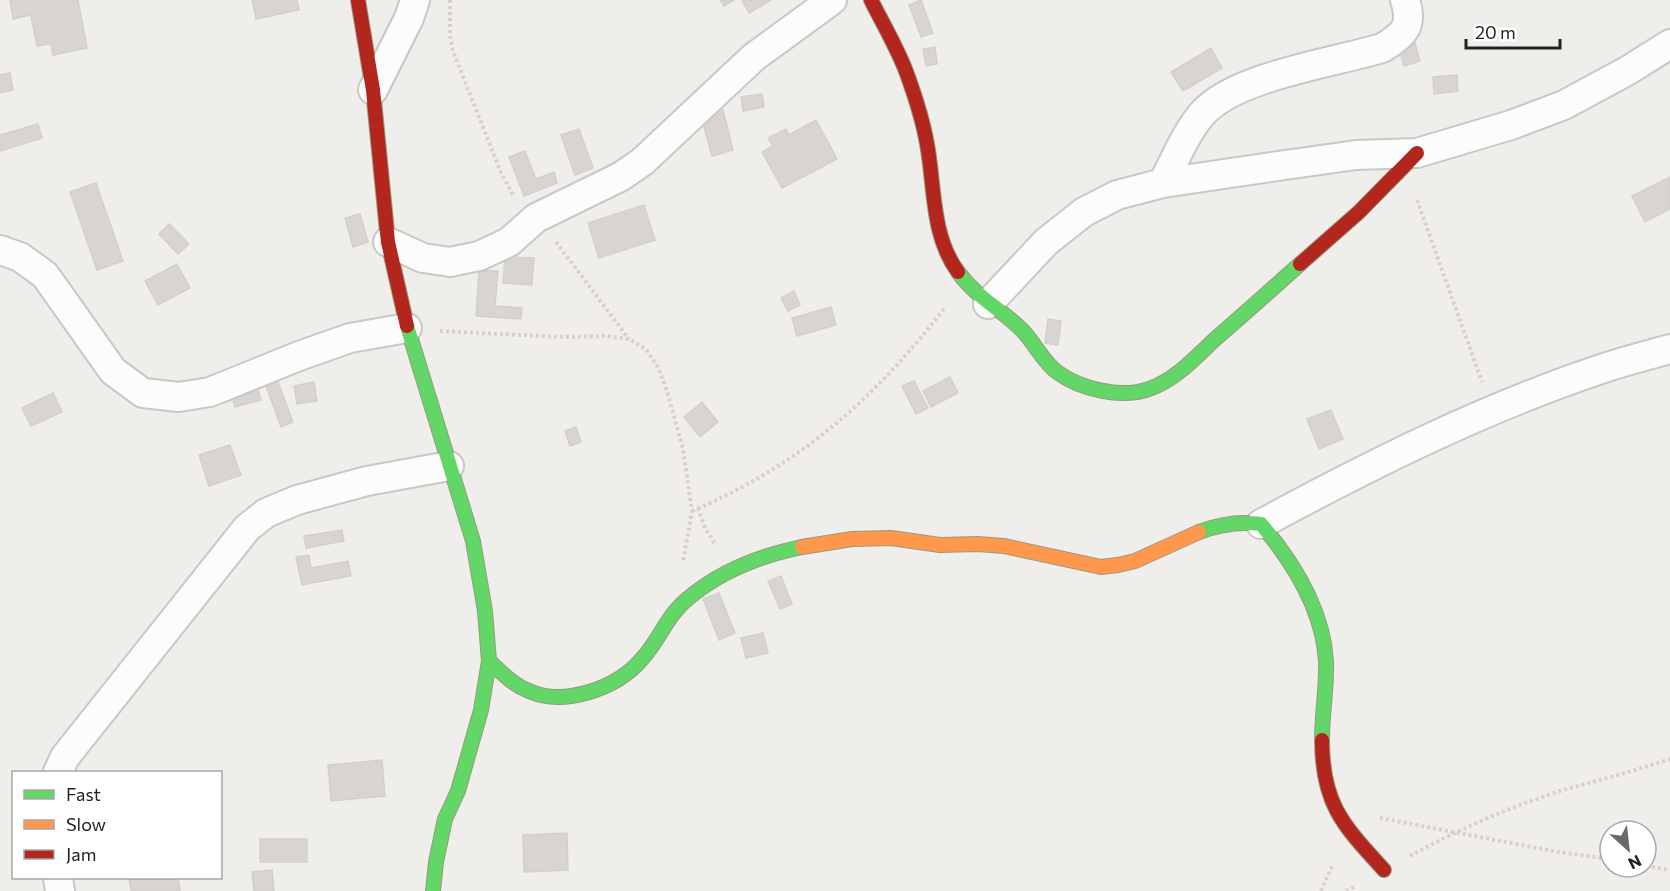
<svg xmlns="http://www.w3.org/2000/svg" width="1670" height="891" font-family="Commissioner,sans-serif">
  <style>
    .building { fill: #d7d4d2; stroke: #d3d0cc; stroke-width: 1.5 }
    .lines { fill: none; stroke-linecap: round; stroke-linejoin: round }
    .street-casing { stroke: #c9c8c7; stroke-width: 32 }
    .fast-casing { stroke: #999a82; stroke-width: 16 }
    .slow-casing { stroke: #999a82; stroke-width: 16 }
    .jam-casing { stroke: #999a82; stroke-width: 16 }
    .path { stroke: #dccecd; stroke-width: 4; stroke-dasharray: 3 3; stroke-linecap: butt }
    .street { stroke: #fdfcfc; stroke-width: 28 }
    .fast { stroke: #63d668; stroke-width: 14 }
    .slow { stroke: #ff974d; stroke-width: 14 }
    .jam { stroke: #b3261e; stroke-width: 14 }
  </style>
  <rect width="100%" height="100%" fill="#f0eeeb"/>
  <g class="building">
    <polygon points="10,0 78,0 87,48 53,55 51,44 37,46 31,15 13,19"/>
    <polygon points="252,0 297,0 299,10 256,19"/>
    <polygon points="720,0 734,0 724,6"/>
    <polygon points="742,0 771,0 749,13"/>
    <polygon points="921,0 933,33 921,37 909,5"/>
    <polygon points="1414,40 1420,61 1404,66 1398,44"/>
    <polygon points="935,47 937,64 926,66 923,49"/>
    <polygon points="1211,48 1222,68 1183,91 1171,72"/>
    <polygon points="10,73 13,90 0,93 0,75"/>
    <polygon points="1457,75 1458,91 1434,94 1433,77"/>
    <polygon points="762,94 764,107 743,111 741,97"/>
    <polygon points="723,110 733,150 712,156 701,116"/>
    <polygon points="816,120 837,159 782,188 762,152 773,146 768,138 786,129 789,135"/>
    <polygon points="38,124 42,138 0,151 0,135"/>
    <polygon points="579,129 593,168 575,175 561,135"/>
    <polygon points="525,151 536,179 554,172 557,183 524,196 509,157"/>
    <polygon points="1670,177 1670,209 1645,222 1632,196"/>
    <polygon points="96,183 123,261 97,270 70,192"/>
    <polygon points="644,205 655,240 599,258 588,223"/>
    <polygon points="360,214 368,242 353,247 345,218"/>
    <polygon points="169,224 189,244 178,254 159,234"/>
    <polygon points="505,257 534,258 532,285 503,283"/>
    <polygon points="177,264 190,288 158,305 145,281"/>
    <polygon points="479,270 498,271 495,306 522,308 521,319 476,316"/>
    <polygon points="794,291 800,305 788,311 781,298"/>
    <polygon points="831,307 836,325 797,336 792,318"/>
    <polygon points="1048,319 1061,321 1058,345 1045,343"/>
    <polygon points="950,377 958,393 931,407 923,391"/>
    <polygon points="914,381 928,408 916,414 902,386"/>
    <polygon points="278,382 293,422 281,427 266,386"/>
    <polygon points="314,382 317,401 297,404 294,386"/>
    <polygon points="257,386 261,400 235,407 231,393"/>
    <polygon points="53,393 62,412 31,426 22,408"/>
    <polygon points="702,402 718,422 700,437 684,417"/>
    <polygon points="1331,410 1343,439 1319,449 1307,419"/>
    <polygon points="576,427 581,442 570,446 565,431"/>
    <polygon points="230,445 241,475 209,486 199,455"/>
    <polygon points="342,530 344,541 306,548 304,536"/>
    <polygon points="309,555 311,568 348,561 351,576 302,585 296,557"/>
    <polygon points="781,576 792,604 780,609 768,581"/>
    <polygon points="719,593 735,633 719,640 703,599"/>
    <polygon points="763,633 768,653 746,658 741,638"/>
    <polygon points="382,760 385,796 331,801 328,765"/>
    <polygon points="567,833 568,870 524,872 523,835"/>
    <rect x="260" y="839" width="47" height="23"/>
    <polygon points="272,870 274,891 254,891 252,872"/>
    <polygon points="129,878 178,878 180,891 131,891"/>
  </g>
  <g class="lines">
    <g class="street-casing">
      <g id="street">
        <polyline points="373,90 409,18 415,0"/>
        <path d="M 1163,183 C 1175,160 1185,134 1202,114 C 1235,76 1333,63 1382,48 C 1403,36 1414,26 1405,0"/>
        <polyline points="388,242 423,258 450,262 479,256 509,242 536,218 620,177 642,162 754,57 832,0"/>
        <polyline points="0,250 20,257 45,275 113,371 143,393 179,397 210,392 299,356 350,338 407,328"/>
        <polyline points="988,304 1046,242 1084,212 1117,195 1163,183 1278,166 1356,155 1417,153 1511,125 1564,105 1627,71 1670,44"/>
        <path d="M 1261,524 C 1372,464 1484,408 1604,368 C 1626,361 1648,355 1670,349"/>
        <polyline points="58,772 65,757 247,528 266,513 297,500 367,481 449,466"/>
        <polyline points="58,878 60,891"/>
      </g>
    </g>
    <g class="fast-casing">
      <g id="fast">
        <path d="M 958,272 C 976,297 1001,309 1022,330 C 1034,342 1043,362 1057,372 C 1080,389 1121,399 1149,389 C 1175,380 1195,358 1214,340 C 1243,315 1272,289 1300,264"/>
        <polyline points="407,326 473,541 485,611 489,661 481,710 458,791 445,819 436,862 433,891"/>
        <path d="M 1199,532 C 1220,524 1239,521 1261,524 C 1293,562 1323,609 1326,661 C 1327,687 1322,713 1322,740"/>
        <path d="M 489,661 C 501,672 513,685 529,691 C 564,707 617,688 641,660 C 661,639 665,616 691,596 C 723,570 763,555 802,547"/>
      </g>
    </g>
    <g class="slow-casing">
      <polyline id="slow" points="802,547 852,539 891,538 940,545 978,544 1004,546 1101,567 1118,565 1135,561 1199,532"/>
    </g>
    <g class="jam-casing">
      <g id="jam">
        <polyline points="358,0 373,90 388,242 407,326"/>
        <path d="M 871,0 C 883,24 898,49 907,74 C 915,96 923,121 927,144 C 935,187 931,235 958,272"/>
        <polyline points="1300,264 1359,212 1417,153"/>
        <path d="M 1322,740 C 1322,804 1343,825 1384,870"/>
      </g>
    </g>
    <g class="path">
      <polyline points="450,0 450,36 453,51 501,173 514,197"/>
      <polyline points="1417,200 1482,382"/>
      <polyline points="556,242 629,339"/>
      <polyline points="440,331 563,337 606,336 629,339 646,349 658,367 667,391 683,449 692,511 683,562"/>
      <polyline points="698,508 705,528 715,544"/>
      <path d="M 692,511 C 800,465 875,399 946,306"/>
      <polyline points="1380,818 1558,852 1610,859"/>
      <path d="M 1410,856 C 1459,829 1510,807 1563,790 C 1599,780 1635,771 1670,759"/>
      <polyline points="1646,866 1670,870"/>
      <polyline points="1321,891 1333,864"/>
      <polyline points="1346,891 1356,886"/>
    </g>
    <use href="#street" class="street"/>
    <use href="#fast" class="fast"/>
    <use href="#slow" class="slow"/>
    <use href="#jam" class="jam"/>
  </g>
  <rect x="12" y="771" width="210" height="108" fill="#ffffff" stroke="#a7a7a7" stroke-width="1.5"/>
  <rect x="24" y="790" width="30" height="9" fill="#63d668" stroke="#a7a7a7" stroke-width="1.5"/>
  <text x="66" y="801" font-size="18" fill="#222222">Fast</text>
  <rect x="24" y="820" width="30" height="9" fill="#ff974d" stroke="#a7a7a7" stroke-width="1.5"/>
  <text x="66" y="831" font-size="18" fill="#222222">Slow</text>
  <rect x="24" y="850" width="30" height="9" fill="#b3261e" stroke="#a7a7a7" stroke-width="1.5"/>
  <text x="66" y="861" font-size="18" fill="#222222">Jam</text>
  <g transform="translate(1628 849) rotate(153)"><circle r="28" fill="#ffffff" stroke="#a7a7a7" stroke-width="1.5"/>
  <path d="M0-4.5L10 22L0 15L-10 22Z" fill="#6a6968"/>
  <text y="-9" font-size="16" font-weight="bold" text-anchor="middle" fill="#222222">N</text>
  </g>
  <path d="M1466 39v9h94v-9" fill="none" stroke="#222222" stroke-width="3"/>
  <text x="1475" y="39" font-size="18" fill="#222222" stroke="#ffffff" stroke-width="4.5" paint-order="stroke">20 m</text>
</svg>
